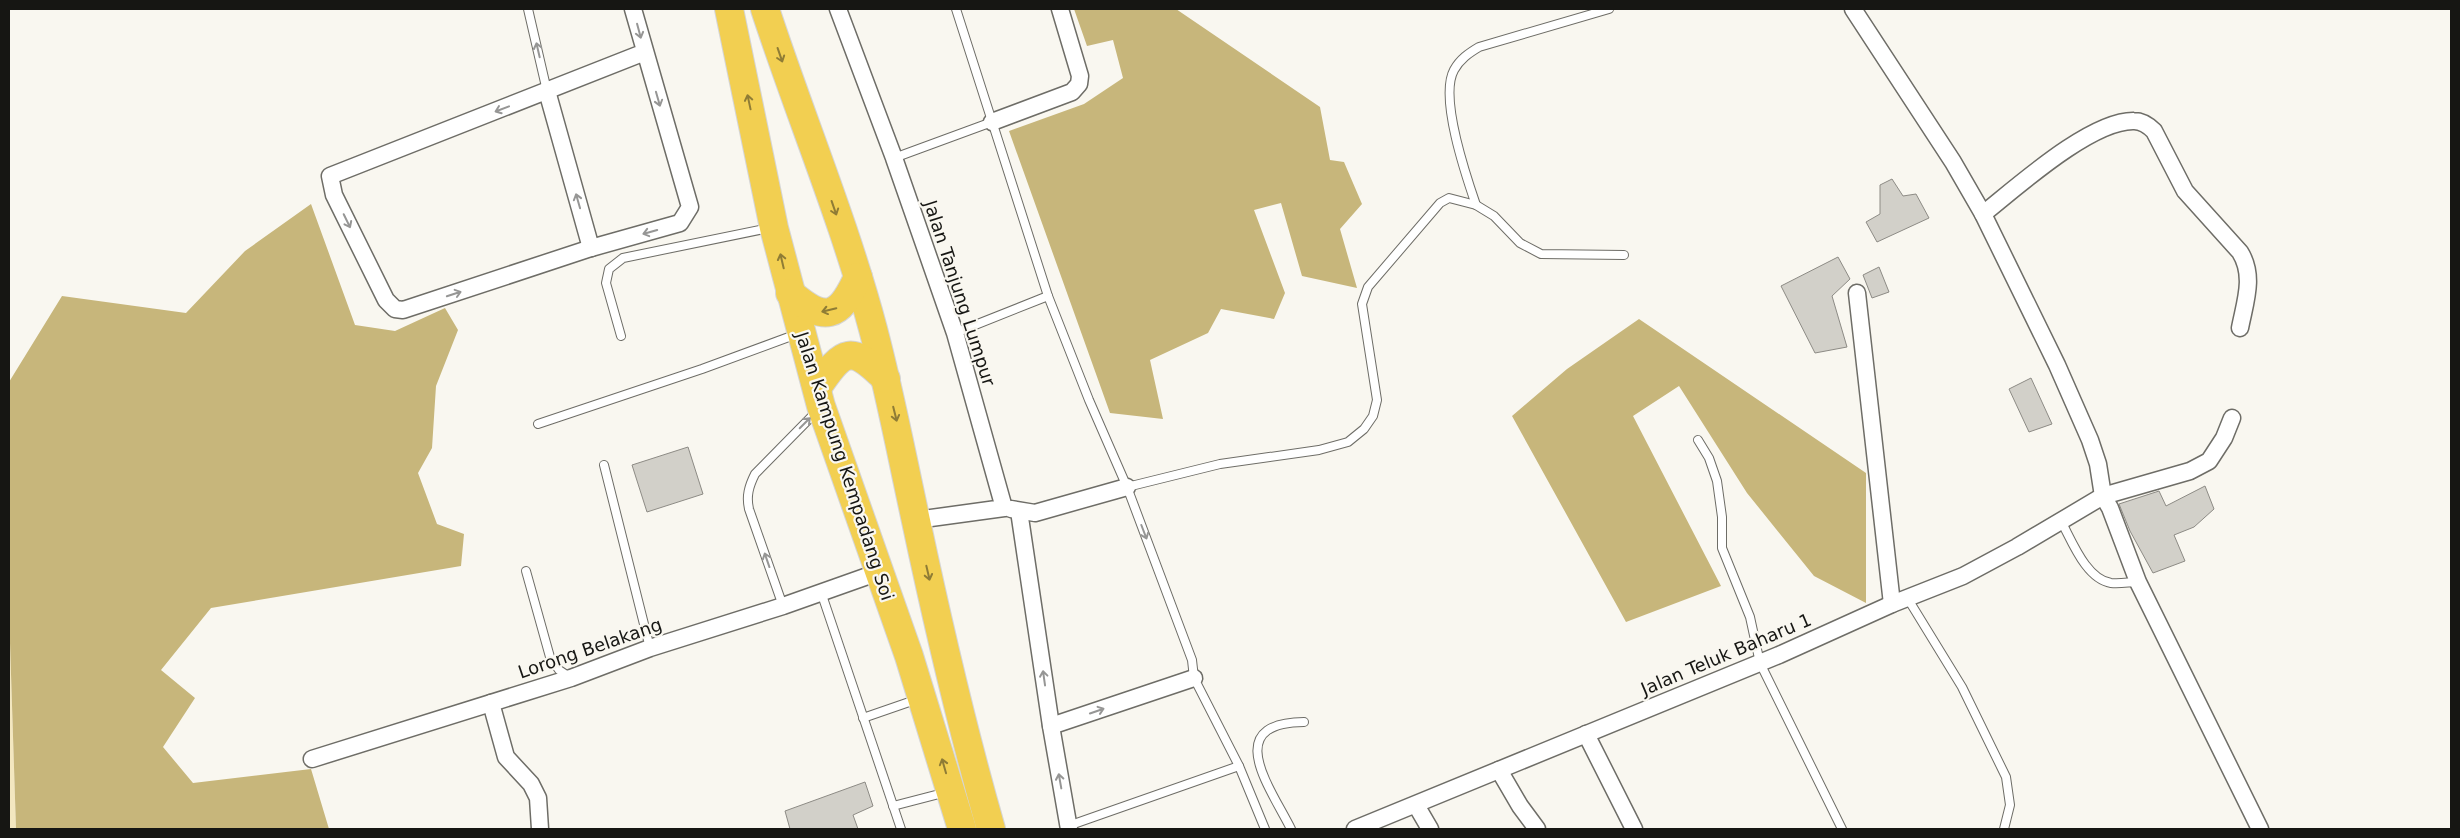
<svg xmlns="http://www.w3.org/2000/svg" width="2460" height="838" font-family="'DejaVu Sans',sans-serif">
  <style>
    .green { fill: #f3e7c0 }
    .forest { fill: #c7b67b }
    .building { fill: #d2d0c9; stroke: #8d8b85 }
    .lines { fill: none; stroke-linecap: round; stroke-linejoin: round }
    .lane-casing { stroke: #6e6d67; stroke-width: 10 }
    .street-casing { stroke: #6e6d67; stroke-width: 19 }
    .highway-casing { stroke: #d5d5d5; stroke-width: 30 }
    .lane { stroke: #fff; stroke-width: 8 }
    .street { stroke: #fff; stroke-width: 16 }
    .highway { stroke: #f2cf51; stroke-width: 28 }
    .oneway { stroke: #969695 }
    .oneway2 { stroke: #8f7c35 }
    .labels { text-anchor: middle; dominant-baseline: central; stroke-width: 4.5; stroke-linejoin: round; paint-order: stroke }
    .street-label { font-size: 18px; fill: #161613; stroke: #f9f7f0 }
  </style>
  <rect width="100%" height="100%" fill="#f9f7f0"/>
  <polygon class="green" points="9,612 16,829 9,829"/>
  <g class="forest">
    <polygon points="1074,9 1176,9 1320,107 1330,160 1344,162 1362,204 1340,229 1357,288 1302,276 1281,203 1254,210 1285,293 1274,319 1221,309 1208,333 1150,360 1163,419 1110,413 1009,131 1084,104 1123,78 1113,40 1087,46"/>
    <polygon points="311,204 355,325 395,331 445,308 458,330 436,386 432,448 418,473 437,524 464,534 461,566 211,608 161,670 195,698 163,747 193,783 311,769 329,829 16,829 9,612 9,382 62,296 186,313 245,251"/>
    <polygon points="1639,319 1866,473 1866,603 1814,576 1747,493 1679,386 1633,416 1721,586 1626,622 1512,416 1567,369"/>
  </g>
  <g class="building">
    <polygon points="1892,179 1903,196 1916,194 1929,218 1877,242 1866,222 1880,214 1880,185"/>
    <polygon points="1838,257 1850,279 1832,296 1847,347 1815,353 1781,286"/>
    <polygon points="1879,267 1889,292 1872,298 1863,275"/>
    <polygon points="2031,378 2052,424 2029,432 2009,389"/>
    <polygon points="688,447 703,494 647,512 632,465"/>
    <polygon points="2205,486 2214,509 2194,527 2174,535 2185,561 2153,573 2130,531 2119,504 2159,491 2166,506"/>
    <polygon points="865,782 873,806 853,815 858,829 790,829 785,811"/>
  </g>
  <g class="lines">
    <g class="lane-casing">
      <g id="lane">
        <polyline points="528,9 547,91"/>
        <polyline points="956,9 1048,296 1089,400 1127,487 1192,660 1194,678 1239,766 1265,829"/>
        <polyline points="894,158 992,122"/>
        <path d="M 1476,205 C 1466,176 1439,97 1454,70 C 1460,59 1469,53 1479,47 L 1609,9"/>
        <polyline points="955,333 1048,296"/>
        <polyline points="621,336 606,283 609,269 623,258 769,228"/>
        <polyline points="538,424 702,369 797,334"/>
        <polyline points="1698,440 1709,458 1717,481 1722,517 1722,548 1750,617 1760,663 1842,829"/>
        <polyline points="604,465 650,648"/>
        <polyline points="1127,487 1220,464 1319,450 1348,442 1364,429 1373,416 1377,400 1362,304 1368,287 1440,203 1449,198 1476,205 1494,216 1520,243 1541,254 1624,255"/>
        <path d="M 2061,521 C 2072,541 2086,579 2111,583 C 2120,584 2130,582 2138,582"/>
        <polyline points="526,571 550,657 559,670 571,678"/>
        <polyline points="821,592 901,829"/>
        <polyline points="1908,599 1962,687 2006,777 2010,805 2004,829"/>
        <path d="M 783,606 L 749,509 C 746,496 749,486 755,474 L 817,411"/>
        <polyline points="863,718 918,699"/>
        <polyline points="893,806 947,792"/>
        <polyline points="1068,826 1239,766"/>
        <path d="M 1291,829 C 1270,787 1221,723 1304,722"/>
      </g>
    </g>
    <g class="street-casing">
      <g id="street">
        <polyline points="633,9 690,207 680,223 591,248 403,310 395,309 386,300 334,195 330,176 645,52"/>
        <polyline points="838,9 894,158 955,333 1004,508 916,520"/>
        <polyline points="1853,9 1953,162 1983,214 2057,365 2090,440 2098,464 2103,496 2110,508 2138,582 2260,829"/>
        <polyline points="547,91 591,248"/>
        <polyline points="992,122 1072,92 1079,84 1080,76 1060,9"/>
        <path d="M 1983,214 C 2017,187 2091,120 2134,121 C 2143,121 2149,126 2154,131 L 2185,191 L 2240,252 C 2255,276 2245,302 2240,328"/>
        <polyline points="1857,293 1892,604"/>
        <polyline points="1011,509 1035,513 1127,487"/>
        <polyline points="1019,511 1051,726 1069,829"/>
        <polyline points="491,703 506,757 531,784 538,798 540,829"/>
        <polyline points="1051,726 1194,678"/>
        <polyline points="1586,734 1634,829"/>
        <polyline points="312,759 571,678 650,648 783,606 879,572"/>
        <polyline points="1499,770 1520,806 1537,829"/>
        <polyline points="1416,805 1430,829"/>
        <polyline points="1355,829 1779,655 1892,604 1963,576 2017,547 2103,496 2190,471 2209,461 2224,438 2232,418"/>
      </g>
    </g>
    <g class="highway-casing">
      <g id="highway">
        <polyline points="729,9 774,228 821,406 909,656 962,829"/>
        <path d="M 765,9 C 800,116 844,220 873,329 C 890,393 902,457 916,521 C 938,625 962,728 991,829"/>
        <path d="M 790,293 C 825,323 839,319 858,277"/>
        <path d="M 817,388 C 844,348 851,345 886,379"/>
      </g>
    </g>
    <use href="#lane" class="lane"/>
    <use href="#street" class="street"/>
    <use href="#highway" class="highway"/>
  </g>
  <defs><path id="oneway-shaft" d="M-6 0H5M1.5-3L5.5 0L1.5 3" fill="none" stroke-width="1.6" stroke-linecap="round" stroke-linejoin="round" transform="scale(1.25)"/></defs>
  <g class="oneway">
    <use href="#oneway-shaft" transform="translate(639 31) rotate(75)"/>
    <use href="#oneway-shaft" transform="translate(538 50) rotate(-103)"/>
    <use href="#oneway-shaft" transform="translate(658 99) rotate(74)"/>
    <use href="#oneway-shaft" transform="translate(502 109) rotate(159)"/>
    <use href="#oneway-shaft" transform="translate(578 201) rotate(-106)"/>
    <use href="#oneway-shaft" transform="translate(347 221) rotate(64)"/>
    <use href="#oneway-shaft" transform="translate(650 232) rotate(164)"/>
    <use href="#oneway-shaft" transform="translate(454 294) rotate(-18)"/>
    <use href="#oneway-shaft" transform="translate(805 423) rotate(-45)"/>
    <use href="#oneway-shaft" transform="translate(1144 532) rotate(69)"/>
    <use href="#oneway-shaft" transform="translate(767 560) rotate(-109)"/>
    <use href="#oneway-shaft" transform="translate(1044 678) rotate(-98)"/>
    <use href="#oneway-shaft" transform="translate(1097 711) rotate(-19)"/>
    <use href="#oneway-shaft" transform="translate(1060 781) rotate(-100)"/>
  </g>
  <g class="oneway2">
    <use href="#oneway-shaft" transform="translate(780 55) rotate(71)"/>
    <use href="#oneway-shaft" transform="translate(749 102) rotate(-102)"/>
    <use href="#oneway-shaft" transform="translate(834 208) rotate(71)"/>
    <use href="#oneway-shaft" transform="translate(782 261) rotate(-103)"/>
    <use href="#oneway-shaft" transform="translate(829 310) rotate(167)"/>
    <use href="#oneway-shaft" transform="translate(895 414) rotate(76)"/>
    <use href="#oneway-shaft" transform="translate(928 573) rotate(77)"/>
    <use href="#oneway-shaft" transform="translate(944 766) rotate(-106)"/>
  </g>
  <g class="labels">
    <g class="street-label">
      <text transform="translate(960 293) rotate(72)">Jalan Tanjung Lumpur</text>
      <text transform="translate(845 466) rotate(72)">Jalan Kampung Kempadang Soi</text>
      <text transform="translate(590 648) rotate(-19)">Lorong Belakang</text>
      <text transform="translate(1726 654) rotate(-23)">Jalan Teluk Baharu 1</text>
    </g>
  </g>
  <rect width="2460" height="838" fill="none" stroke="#161613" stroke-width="20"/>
</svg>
